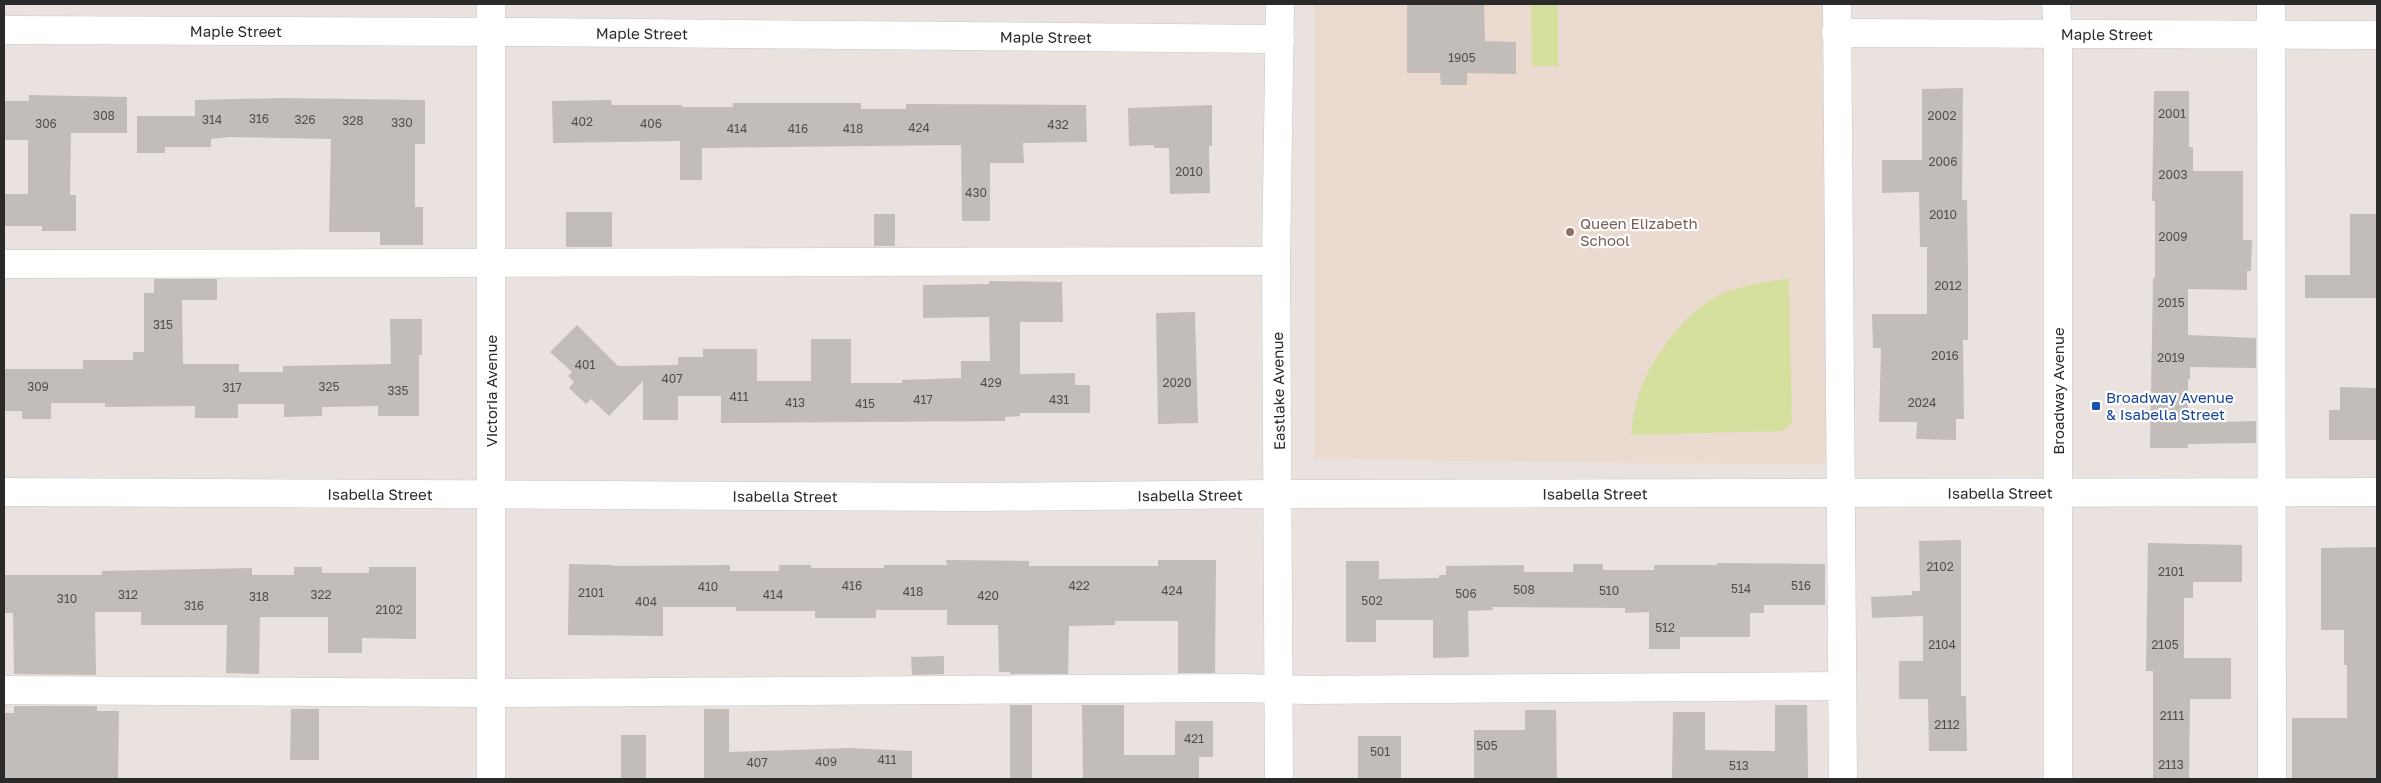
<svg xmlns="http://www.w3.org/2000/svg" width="2381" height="783" font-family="'Golos Text',sans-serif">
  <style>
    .education { fill: #eadacf }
    .pitch { fill: #d5e09e }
    .building { fill: #c3bdb9 }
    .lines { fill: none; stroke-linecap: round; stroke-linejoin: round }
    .minor-casing { stroke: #c2c8cf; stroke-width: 29 }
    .minor { stroke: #fff; stroke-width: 28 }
    .education-dot { fill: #8d6e63; stroke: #fff; stroke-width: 2 }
    .transit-dot { fill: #1a4fb4; stroke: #fff; stroke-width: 2 }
    .labels { text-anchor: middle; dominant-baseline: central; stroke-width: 4.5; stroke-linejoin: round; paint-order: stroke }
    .number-label { font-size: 12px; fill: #504f4e }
    .street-label { font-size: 15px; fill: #2a2a2a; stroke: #fff }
    .education-label { font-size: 15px; fill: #785e54; stroke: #fff; text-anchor: start }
    .transit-label { font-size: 15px; fill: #164399; stroke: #fff; text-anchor: start }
  </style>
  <rect width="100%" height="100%" fill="#eae2de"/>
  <polygon class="education" points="1314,4 1826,4 1829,465 1314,459"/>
  <g class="pitch">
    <polygon points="1531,4 1558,4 1558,66 1532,66"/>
    <path d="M 1789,278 L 1792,422 L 1783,431 L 1631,435 C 1633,422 1634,409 1638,397 C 1651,356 1688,307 1728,291 C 1747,284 1769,282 1789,278 Z"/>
  </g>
  <g class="building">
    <polygon points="1407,4 1484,4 1485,41 1516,42 1516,74 1467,73 1467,85 1441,85 1440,73 1407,73"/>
    <polygon points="1963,88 1962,200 1967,200 1968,275 1968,340 1963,340 1964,419 1956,419 1956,440 1916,439 1917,422 1879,422 1881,348 1873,348 1872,314 1927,314 1927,247 1920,247 1919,192 1882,193 1882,160 1922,160 1922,89"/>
    <polygon points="2154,91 2189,91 2189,147 2193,147 2193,171 2243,171 2243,240 2252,240 2251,271 2247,271 2247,290 2188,289 2188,335 2256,338 2256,368 2190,367 2190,379 2188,379 2188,423 2256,421 2256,443 2188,444 2188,448 2150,448 2153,278 2155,278 2155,201 2152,201"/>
    <polygon points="29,95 127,97 127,133 71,133 70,195 76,195 76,231 42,231 42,226 4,226 4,194 28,194 28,140 4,140 4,101 29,101"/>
    <polygon points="282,98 425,100 425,144 415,144 415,207 423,207 423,245 380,245 380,232 329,232 331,139 230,137 211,139 211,147 165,147 165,153 137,153 137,116 195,116 195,100"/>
    <polygon points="611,100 612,105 682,105 682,107 733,107 733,103 861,103 861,109 906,109 906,104 1086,105 1087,142 1023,143 1024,163 990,163 990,221 962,221 961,145 702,148 702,180 680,180 680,141 553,143 552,101"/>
    <polygon points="1212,105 1212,146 1209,146 1210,193 1170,194 1169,148 1154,148 1154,145 1129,146 1128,108"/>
    <rect x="566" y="212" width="46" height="35"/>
    <rect x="874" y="214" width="21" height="32"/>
    <polygon points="2350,214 2377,214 2377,298 2305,298 2305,275 2350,275"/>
    <polygon points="154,279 217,279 217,300 182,300 183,364 239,364 239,372 283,372 283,366 391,364 390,319 422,319 422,355 419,355 419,416 378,416 378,406 322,407 322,416 284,417 284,404 238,404 238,418 195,418 195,406 105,407 105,403 51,403 51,419 22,419 22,411 4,411 4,369 83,369 83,360 133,360 133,352 144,352 144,293 154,293"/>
    <polygon points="989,281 1062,282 1063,322 1020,322 1020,374 1075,373 1075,385 1090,385 1090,413 1020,413 1020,416 1005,417 1005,421 721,423 721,396 678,396 678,420 643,420 643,381 609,416 591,399 586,404 569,388 574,382 568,376 572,372 550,352 577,325 618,366 678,365 678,357 703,357 703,349 757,349 757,381 811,381 811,339 851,339 851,383 902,383 902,380 961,378 961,361 990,361 989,317 923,318 923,285 989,284"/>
    <polygon points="1195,312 1198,423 1158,424 1156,313"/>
    <polygon points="2340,387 2377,388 2377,440 2329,440 2329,410 2340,410"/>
    <polygon points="1961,540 1961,696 1966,696 1967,751 1929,751 1928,699 1899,699 1899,661 1923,661 1923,616 1872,618 1871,597 1912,595 1912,591 1920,591 1919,541"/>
    <polygon points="2148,543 2242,545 2242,582 2193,582 2193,598 2184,598 2184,658 2231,658 2231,699 2190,699 2189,779 2153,779 2153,671 2146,671"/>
    <polygon points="2377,547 2377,779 2292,779 2292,718 2347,718 2347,665 2344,665 2344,630 2321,630 2321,548"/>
    <polygon points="946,560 1029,561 1029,566 1158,566 1158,560 1216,560 1215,673 1178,673 1178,621 1115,621 1115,625 1069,626 1068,674 1010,674 1010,672 999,672 998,625 947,625 947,610 876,610 876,618 815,618 815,611 736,611 736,607 663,607 663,636 568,635 569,564 613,565 613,566 730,565 730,571 779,571 779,565 811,565 811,568 884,568 884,565 947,565"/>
    <polygon points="1346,561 1379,561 1379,579 1439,578 1439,575 1446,575 1446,566 1524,565 1524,572 1573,572 1573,564 1603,564 1603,570 1654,570 1654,565 1717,565 1717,563 1825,564 1825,605 1764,605 1764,613 1750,613 1750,637 1680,637 1680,649 1649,649 1649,612 1625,613 1625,608 1492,607 1493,610 1468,611 1469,657 1433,658 1433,620 1376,620 1376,642 1346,642"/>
    <polygon points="294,567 322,567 322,573 369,573 369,567 416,567 416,639 362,638 362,653 328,653 328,617 260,617 259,674 226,673 227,625 141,625 141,612 95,612 96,675 14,674 13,613 4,613 4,575 102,575 102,571 252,568 252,575 294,575"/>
    <polygon points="944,656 944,674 912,675 911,657"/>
    <rect x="1010" y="705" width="22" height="74"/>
    <polygon points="1082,705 1124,705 1124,755 1175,755 1175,721 1213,721 1213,757 1199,757 1199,779 1083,779"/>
    <polygon points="1775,705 1807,705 1808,779 1672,779 1673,712 1705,712 1705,750 1775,751"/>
    <polygon points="14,706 97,706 97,711 119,711 118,779 4,779 4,713 14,713"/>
    <polygon points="291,709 319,709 319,760 290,760"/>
    <polygon points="704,709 729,709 729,752 849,748 912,751 912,779 704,779"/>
    <polygon points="1525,710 1556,710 1557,779 1474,779 1474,730 1525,730"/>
    <rect x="621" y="735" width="25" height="44"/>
    <rect x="1358" y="736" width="43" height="43"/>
  </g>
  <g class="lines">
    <g class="minor-casing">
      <g id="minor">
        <polyline points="491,4 491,779"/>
        <polyline points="1837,4 1843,779"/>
        <polyline points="2056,4 2058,34 2058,779"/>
        <polyline points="2271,4 2272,779"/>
        <path id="s1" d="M 4,30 L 528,32 L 1280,39"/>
        <path id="s2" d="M 1836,33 L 2377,35"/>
        <polyline points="4,264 1276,261"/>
        <path id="s3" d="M 4,492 L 980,497 L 1279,494 L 2377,492"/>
        <polyline points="4,690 491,693 1245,688 1306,690 1842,686"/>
        <polyline points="1279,779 1276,261 1280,4"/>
      </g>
    </g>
    <use href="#minor" class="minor"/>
  </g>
  <circle class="education-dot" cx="1570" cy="232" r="5"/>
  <rect class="transit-dot" x="2091" y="401" width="10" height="10" rx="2.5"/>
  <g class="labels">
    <g class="number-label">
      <text x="1462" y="57">1905</text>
      <text x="2172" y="113">2001</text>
      <text x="104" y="115">308</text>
      <text x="1942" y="115">2002</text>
      <text x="259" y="118">316</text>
      <text x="212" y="119">314</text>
      <text x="305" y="119">326</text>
      <text x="353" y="120">328</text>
      <text x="582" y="121">402</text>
      <text x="402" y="122">330</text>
      <text x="46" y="123">306</text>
      <text x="651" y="123">406</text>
      <text x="1058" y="124">432</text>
      <text x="919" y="127">424</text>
      <text x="737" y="128">414</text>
      <text x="798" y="128">416</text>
      <text x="853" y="128">418</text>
      <text x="1943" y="161">2006</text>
      <text x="1189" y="171">2010</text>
      <text x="2173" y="174">2003</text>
      <text x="976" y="192">430</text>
      <text x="1943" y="214">2010</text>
      <text x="2173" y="236">2009</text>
      <text x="1948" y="285">2012</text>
      <text x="2171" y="302">2015</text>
      <text x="163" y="324">315</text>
      <text x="1945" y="355">2016</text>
      <text x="2171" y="357">2019</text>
      <text x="585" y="364">401</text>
      <text x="672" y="378">407</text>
      <text x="991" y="382">429</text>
      <text x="1177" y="382">2020</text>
      <text x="38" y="386">309</text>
      <text x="329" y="386">325</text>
      <text x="232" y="387">317</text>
      <text x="398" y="390">335</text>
      <text x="739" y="396">411</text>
      <text x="923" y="399">417</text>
      <text x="1059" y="399">431</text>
      <text x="795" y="402">413</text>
      <text x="1922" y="402">2024</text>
      <text x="865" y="403">415</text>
      <text x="1940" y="566">2102</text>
      <text x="2171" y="571">2101</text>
      <text x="852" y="585">416</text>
      <text x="1079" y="585">422</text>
      <text x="1801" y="585">516</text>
      <text x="708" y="586">410</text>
      <text x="1741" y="588">514</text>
      <text x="1524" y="589">508</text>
      <text x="1172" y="590">424</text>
      <text x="1609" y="590">510</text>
      <text x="913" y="591">418</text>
      <text x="591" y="592">2101</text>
      <text x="1466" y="593">506</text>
      <text x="128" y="594">312</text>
      <text x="321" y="594">322</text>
      <text x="773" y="594">414</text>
      <text x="988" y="595">420</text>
      <text x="259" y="596">318</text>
      <text x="67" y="598">310</text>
      <text x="1372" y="600">502</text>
      <text x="646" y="601">404</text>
      <text x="194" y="605">316</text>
      <text x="389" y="609">2102</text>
      <text x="1665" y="627">512</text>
      <text x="1942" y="644">2104</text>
      <text x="2165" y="644">2105</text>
      <text x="2172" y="715">2111</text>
      <text x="1947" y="724">2112</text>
      <text x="1194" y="738">421</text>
      <text x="1487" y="745">505</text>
      <text x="1380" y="751">501</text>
      <text x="887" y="759">411</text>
      <text x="826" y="761">409</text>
      <text x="757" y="762">407</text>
      <text x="2171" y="764">2113</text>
      <text x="1739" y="765">513</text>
    </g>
    <g class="street-label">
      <text stroke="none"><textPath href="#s1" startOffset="232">Maple Street</textPath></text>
      <text stroke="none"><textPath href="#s1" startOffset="638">Maple Street</textPath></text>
      <text stroke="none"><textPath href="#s2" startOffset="271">Maple Street</textPath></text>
      <text stroke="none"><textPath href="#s1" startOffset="1042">Maple Street</textPath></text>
      <text transform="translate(491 391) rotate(-90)">Victoria Avenue</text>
      <text transform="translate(1278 391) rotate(-91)">Eastlake Avenue</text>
      <text transform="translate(2058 391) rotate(-90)">Broadway Avenue</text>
      <text stroke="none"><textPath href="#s3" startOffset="1591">Isabella Street</textPath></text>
      <text stroke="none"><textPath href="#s3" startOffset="1996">Isabella Street</textPath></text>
      <text stroke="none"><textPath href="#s3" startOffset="376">Isabella Street</textPath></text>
      <text stroke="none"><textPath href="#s3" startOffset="781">Isabella Street</textPath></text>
      <text stroke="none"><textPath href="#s3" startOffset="1186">Isabella Street</textPath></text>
    </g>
    <g class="education-label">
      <text x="1580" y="223">Queen Elizabeth<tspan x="1580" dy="17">School</tspan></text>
    </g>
    <g class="transit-label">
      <text x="2106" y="397">Broadway Avenue<tspan x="2106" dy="17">&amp; Isabella Street</tspan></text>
    </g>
  </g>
  <rect width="2381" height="783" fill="none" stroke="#2a2a2a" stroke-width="10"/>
</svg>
